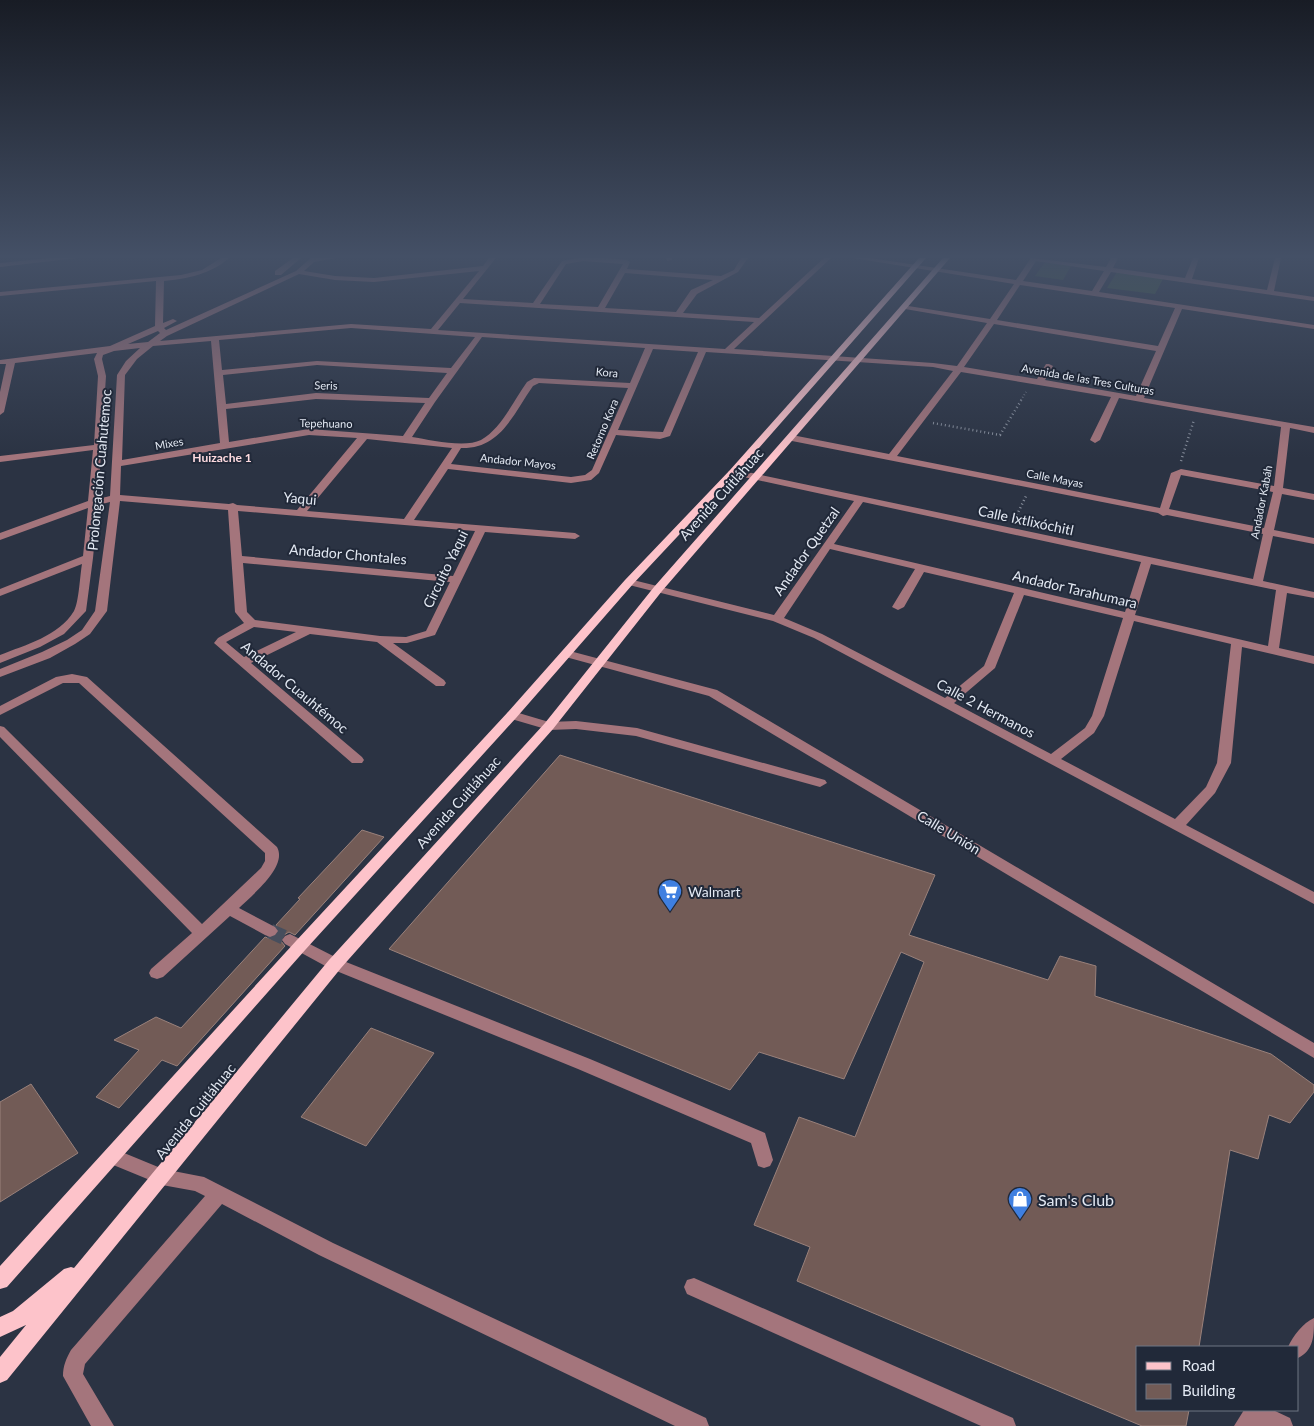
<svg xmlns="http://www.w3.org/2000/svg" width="1314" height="1426" font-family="Lato,sans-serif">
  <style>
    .green { fill: #415d40 }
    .building { fill: #725b56; stroke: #99817b }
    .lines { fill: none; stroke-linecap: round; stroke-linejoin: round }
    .minor-tunnel { stroke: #474e5d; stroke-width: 15; stroke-dasharray: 15 8; stroke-linecap: butt }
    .path-far1 { stroke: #8a919e; stroke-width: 2; stroke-dasharray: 0.5 2.5; stroke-linecap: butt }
    .path { stroke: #8a919e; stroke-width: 2.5; stroke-dasharray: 1 3; stroke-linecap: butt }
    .minor { fill: #a4757c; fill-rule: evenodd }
    .major { fill: #fdc3ca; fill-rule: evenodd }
    .labels { text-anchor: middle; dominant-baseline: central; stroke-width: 4; stroke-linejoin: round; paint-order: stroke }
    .far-street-label { font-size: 11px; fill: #e3e9f3; stroke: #212939 }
    .far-neighbourhood-label { font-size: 12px; font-weight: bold; fill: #fddadf; stroke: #212939 }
    .street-label { font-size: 14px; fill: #e3e9f3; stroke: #212939 }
    .poi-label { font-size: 14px; fill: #e3e9f3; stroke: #212939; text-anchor: start }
    .near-poi-label { font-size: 16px; fill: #e3e9f3; stroke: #212939; text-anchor: start }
  </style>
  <rect width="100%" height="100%" fill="#2b3343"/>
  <g class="green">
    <polygon points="1045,262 1071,266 1063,280 1035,276"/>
    <polygon points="1117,272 1163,279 1155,294 1107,288"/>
  </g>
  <g class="building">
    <polygon points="560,755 935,875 909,935 1048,980 1060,956 1096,966 1095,996 1271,1054 1314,1085 1314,1092 1290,1123 1269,1115 1258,1159 1230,1150 1199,1347 1138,1347 1138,1410 1189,1410 1186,1426 1142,1426 797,1281 810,1247 754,1225 799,1117 855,1137 924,962 901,952 844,1079 759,1052 730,1090 389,949"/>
    <polygon points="362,830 384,837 295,935 289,932 284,935 280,940 285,946 177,1066 162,1060 119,1108 96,1097 139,1050 114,1040 156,1017 181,1028 265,937 271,939 276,936 280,931 276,925 300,899 298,898"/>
    <polygon points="371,1028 434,1053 366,1146 301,1117"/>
    <polygon points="31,1084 78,1153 0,1202 0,1102"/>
  </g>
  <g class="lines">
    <polyline class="minor-tunnel" points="270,931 290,940"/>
    <polyline class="path-far1" points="1021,400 1026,392"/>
    <g class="path">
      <polyline points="933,423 1000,435 1022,399"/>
      <polyline points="1181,461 1194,420"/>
      <polyline points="1015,519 1026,496"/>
    </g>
    <g class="minor">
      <polygon points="51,258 77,258 0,267 0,263"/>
      <path d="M 221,258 L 229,258 C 211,274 187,279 164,281 L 163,323 L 173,319 L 177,321 L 164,328 L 166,330 L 296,271 L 311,258 L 336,258 L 314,262 L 304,271 L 335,276 L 374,278 L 483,266 L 489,258 L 496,258 L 463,299 L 533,303 L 562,261 C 583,256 605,258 627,260 L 630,262 L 627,269 L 721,276 L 734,270 L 741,258 L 748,258 L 738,272 L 697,294 L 683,313 L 759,318 L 824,258 L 831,258 L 734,349 L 933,363 L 957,366 L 987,323 L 905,309 L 902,309 L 902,305 L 990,319 L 1014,284 L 853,258 L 870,258 L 1016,280 L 1031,258 L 1106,267 L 1111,258 L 1118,258 L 1113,268 L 1185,278 L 1193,258 L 1199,258 L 1192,279 L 1267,290 L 1275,258 L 1281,258 L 1274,291 L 1314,297 L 1314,301 L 1111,272 L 1099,292 L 1314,325 L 1314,329 L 1182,309 L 1144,398 L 1314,427 L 1314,433 L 1290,428 L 1283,488 L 1314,494 L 1314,500 L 1282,494 L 1274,530 L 1314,538 L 1314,544 L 1273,536 L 1263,581 L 1314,592 L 1314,598 L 1287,593 L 1279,648 L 1314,656 L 1314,664 L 1242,647 L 1231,763 L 1215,793 L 1186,825 L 1314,892 L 1314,904 L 814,638 L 773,621 L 625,584 L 624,582 L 629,579 L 774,615 L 854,501 L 730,474 L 728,472 L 733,469 L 1253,579 L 1263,534 L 1167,515 L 1163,516 L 1158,513 L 792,441 L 787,438 L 792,435 L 889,454 L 953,371 L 933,367 L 706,352 L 670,436 L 660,439 L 616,435 L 599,473 L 591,480 L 571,483 L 448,469 L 414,520 L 575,533 L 580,536 L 575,539 L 485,532 L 435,635 L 407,643 L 393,643 L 444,680 L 446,683 L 444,686 L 436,686 L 377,642 L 310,634 L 251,663 L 362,757 L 364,760 L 362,763 L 352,763 L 214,643 L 218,638 L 244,623 L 235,612 L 228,510 L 120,501 L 107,611 L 90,634 L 75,644 L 50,658 L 0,677 L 0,669 L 42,652 L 67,640 L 82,630 L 95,611 L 110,502 L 98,505 L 93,558 L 86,611 L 64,634 L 40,647 L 0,663 L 0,655 C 25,645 59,636 74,611 C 79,602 80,575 82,564 L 0,596 L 0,589 L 83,556 L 88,508 L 0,540 L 0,533 L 88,501 L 93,450 L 0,462 L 0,456 L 94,445 L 98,376 L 94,359 L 97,353 L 15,363 L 4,412 L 0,415 L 0,392 L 6,364 L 0,364 L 0,360 L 110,346 L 155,326 L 156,281 L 0,296 L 0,292 L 181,275 L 202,270 ZM 583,261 L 623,264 L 598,307 L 540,304 L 566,264 ZM 1036,261 L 1104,271 L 1092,291 L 1023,281 ZM 479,271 L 431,329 L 351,324 L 160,341 L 167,336 L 299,274 L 335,280 L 374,282 ZM 625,273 L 713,280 L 691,290 L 676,312 L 605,308 ZM 1020,285 L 1175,308 L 1158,346 L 997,320 ZM 460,303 L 754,322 L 725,349 L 438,330 ZM 994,324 L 1156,351 L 1136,396 L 1045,380 L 1053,366 L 1049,364 L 1046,364 L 1037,379 L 964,367 ZM 351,328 L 475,337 L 451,368 L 317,361 L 222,370 L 219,340 ZM 158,331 L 160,333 L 148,342 L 128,344 ZM 482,337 L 645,348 L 630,383 L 534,378 L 527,382 C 514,400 501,429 481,440 C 465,448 430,440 412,437 L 435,402 ZM 211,341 L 220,443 L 122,460 L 125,375 L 137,359 L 153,346 ZM 140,348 L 126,361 L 117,375 L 110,496 L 98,499 L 106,376 L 102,359 L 103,355 L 114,351 ZM 653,349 L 698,352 L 663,432 L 618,430 ZM 317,365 L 447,373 L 429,398 L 316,393 L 226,404 L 223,375 ZM 961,372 L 1111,397 L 1090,440 L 1095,443 L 1100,440 L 1119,398 L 1281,427 L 1274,486 L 1181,469 L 1171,473 L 1160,508 L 897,456 ZM 539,383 L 628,388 L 592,470 L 585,475 L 571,477 L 451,464 L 461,448 C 501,449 513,414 533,386 ZM 316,399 L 425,403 L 403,436 L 309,429 L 229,442 L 226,409 ZM 309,435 L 357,438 L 297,510 L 237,505 L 233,503 L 229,504 L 120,495 L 121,466 ZM 367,439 L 452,448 L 404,519 L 307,511 ZM 1181,475 L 1273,492 L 1264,528 L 1169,509 ZM 863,502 L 1141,562 L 1125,612 L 834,544 ZM 238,511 L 475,531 L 453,576 L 242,556 ZM 830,549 L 915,569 L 892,607 L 898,610 L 904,607 L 924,572 L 1014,593 L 984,666 L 945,698 L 822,634 L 784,618 ZM 243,563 L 450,582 L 426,631 L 406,637 L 380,636 L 255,620 L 247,612 ZM 1151,564 L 1276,590 L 1268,646 L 1135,615 ZM 1024,595 L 1123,618 L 1092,716 L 1085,728 L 1051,754 L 954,703 L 995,668 ZM 1134,621 L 1231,644 L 1217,763 L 1206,787 L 1175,819 L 1061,759 L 1094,733 L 1104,716 ZM 254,627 L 296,632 L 244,657 L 226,642 Z"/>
      <polygon points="293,258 301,258 281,275 275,275 275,271"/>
      <polygon points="666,258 672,258 672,260 667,261"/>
      <polygon points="566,650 717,690 1314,1043 1314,1058 709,696 562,656 560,654"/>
      <path d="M 72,674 L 87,677 L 277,847 C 288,867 252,895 239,908 L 275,927 L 278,931 L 275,935 L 270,937 L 265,935 L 230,916 L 163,977 L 157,979 L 151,977 L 149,973 L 151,969 L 192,933 L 0,737 L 0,726 L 4,727 L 202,924 L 261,868 L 265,861 L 265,853 L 79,683 L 63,683 L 0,715 L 0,706 L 56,677 Z"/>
      <polygon points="512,711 549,722 576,721 637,728 825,780 827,783 820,787 636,736 576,729 549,730 508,718 506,715 508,712"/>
      <polygon points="290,934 341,960 590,1059 765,1133 773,1160 770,1166 764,1168 758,1166 751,1143 578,1069 329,968 285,944 282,940 285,936"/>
      <path d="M 112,1148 L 163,1169 L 204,1177 L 333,1243 L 706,1418 L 709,1426 L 675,1426 L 319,1255 L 222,1204 L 85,1364 L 83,1374 L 114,1426 L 91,1426 L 63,1376 C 63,1366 66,1359 71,1350 L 205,1196 L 195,1191 L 162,1185 L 106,1162 L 103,1156 L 106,1150 Z"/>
      <polygon points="694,1278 1013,1418 1016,1426 981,1426 687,1294 684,1287 687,1280"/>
      <path d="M 1314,1318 C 1314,1336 1314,1350 1298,1358 L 1298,1347 L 1288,1347 C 1293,1336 1303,1323 1314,1318 Z"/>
      <polygon points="1244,1410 1273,1410 1290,1418 1293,1426 1234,1426"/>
    </g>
    <g class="major">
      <polygon points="919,258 926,258 736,474 633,584 516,718 306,949 7,1287 0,1289 0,1266 296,941 508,712 625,580 730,470"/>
      <polygon points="943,258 950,258 662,591 553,729 341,968 7,1380 0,1383 0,1357 26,1325 0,1337 0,1317 13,1311 64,1269 71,1267 74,1268 329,960 545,723 654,587"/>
    </g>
  </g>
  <linearGradient id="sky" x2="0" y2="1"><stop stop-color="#181c25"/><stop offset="0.56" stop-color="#445066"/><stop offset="1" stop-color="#445066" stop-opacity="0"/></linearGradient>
  <rect width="1314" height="458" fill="url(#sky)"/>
  <defs>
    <g id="supermarket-pin" transform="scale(1.25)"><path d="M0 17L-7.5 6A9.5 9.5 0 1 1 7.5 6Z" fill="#3f7fe0" stroke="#212939"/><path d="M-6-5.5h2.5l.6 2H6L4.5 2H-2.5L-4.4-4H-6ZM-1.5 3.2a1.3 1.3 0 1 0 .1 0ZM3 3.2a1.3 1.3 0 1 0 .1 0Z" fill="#fff"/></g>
    <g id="shop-pin" transform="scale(1.25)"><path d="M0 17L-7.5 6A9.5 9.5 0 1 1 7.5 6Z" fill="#3f7fe0" stroke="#212939"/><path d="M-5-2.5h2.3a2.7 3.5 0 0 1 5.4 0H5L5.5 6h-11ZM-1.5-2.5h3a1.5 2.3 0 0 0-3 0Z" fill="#fff"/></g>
  </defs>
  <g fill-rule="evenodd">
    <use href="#supermarket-pin" x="670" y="891"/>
    <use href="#shop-pin" x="1020" y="1199"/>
  </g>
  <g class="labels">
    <g class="far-street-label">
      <text transform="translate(607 372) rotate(5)">Kora</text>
      <text transform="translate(1088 379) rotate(10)">Avenida de las Tres Culturas</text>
      <text transform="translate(326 385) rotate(1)">Seris</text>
      <text transform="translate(326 423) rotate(1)">Tepehuano</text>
      <text transform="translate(602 429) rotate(-67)">Retorno Kora</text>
      <text transform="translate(169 443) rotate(-10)">Mixes</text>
      <text transform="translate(518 461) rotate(6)">Andador Mayos</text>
      <text transform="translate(1055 478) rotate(11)">Calle Mayas</text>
      <text transform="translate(1261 502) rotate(-79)">Andador Kabáh</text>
    </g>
    <g class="far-neighbourhood-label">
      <text x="222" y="457">Huizache 1</text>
    </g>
    <g class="street-label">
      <text transform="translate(99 470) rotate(-85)">Prolongación Cuahutemoc</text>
      <text transform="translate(721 494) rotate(-48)">Avenida Cuitláhuac</text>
      <text transform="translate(300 498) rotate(5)">Yaqui</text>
      <text transform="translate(1026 520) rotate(12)">Calle Ixtlixóchitl</text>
      <text transform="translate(806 551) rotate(-55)">Andador Quetzal</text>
      <text transform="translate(348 554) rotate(5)">Andador Chontales</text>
      <text transform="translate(445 569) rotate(-64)">Circuito Yaqui</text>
      <text transform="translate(1075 589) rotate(13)">Andador Tarahumara</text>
      <text transform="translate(295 687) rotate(40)">Andador Cuauhtémoc</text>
      <text transform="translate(986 708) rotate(28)">Calle 2 Hermanos</text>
      <text transform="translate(458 802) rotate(-48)">Avenida Cuitláhuac</text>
      <text transform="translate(949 832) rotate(31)">Calle Unión</text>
      <text transform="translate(195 1111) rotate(-51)">Avenida Cuitláhuac</text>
    </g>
    <g class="poi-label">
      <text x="688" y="891">Walmart</text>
    </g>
    <g class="near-poi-label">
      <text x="1038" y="1199">Sam's Club</text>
    </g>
  </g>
  <rect x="1136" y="1346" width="162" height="65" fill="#212939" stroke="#6f7683"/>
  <rect x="1146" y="1362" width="25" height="8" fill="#fdc3ca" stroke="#6f7683"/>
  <text x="1182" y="1371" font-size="15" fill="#e3e9f3">Road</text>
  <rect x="1146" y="1384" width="25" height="15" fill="#725b56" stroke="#6f7683"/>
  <text x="1182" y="1396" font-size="15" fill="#e3e9f3">Building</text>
</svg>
